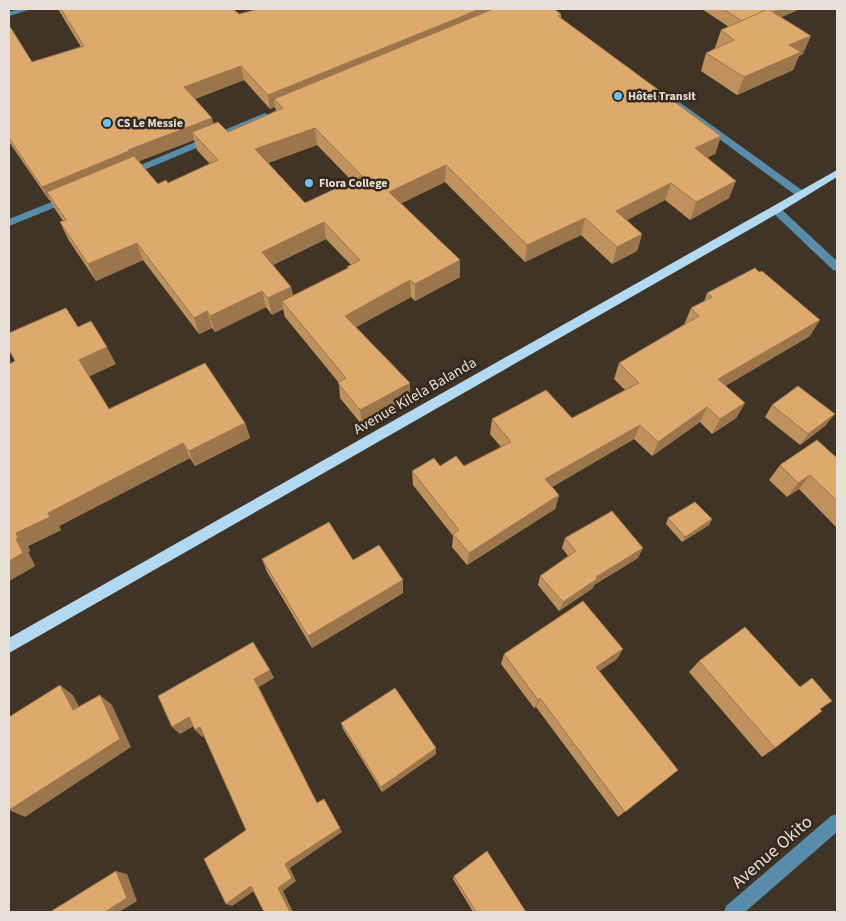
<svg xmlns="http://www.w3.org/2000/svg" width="846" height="921" font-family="'Source Sans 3',sans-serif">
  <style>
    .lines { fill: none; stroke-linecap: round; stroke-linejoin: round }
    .minor { fill: #578caa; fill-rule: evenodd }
    .major { fill: #b1daf2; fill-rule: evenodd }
    .wall { fill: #bf915d; fill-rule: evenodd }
    .shaded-wall { fill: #9b764c }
    .building { fill: #dea96c; stroke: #9b764c; fill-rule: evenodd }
    .poi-dot { fill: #6bc3f2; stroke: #35291d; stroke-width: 2 }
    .labels { text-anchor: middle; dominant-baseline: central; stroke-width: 5; stroke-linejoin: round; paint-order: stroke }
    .far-poi-label { font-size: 12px; font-weight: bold; fill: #e6dfd6; stroke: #35291d; text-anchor: start }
    .street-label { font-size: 15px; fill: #e6dfd6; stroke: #35291d }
    .near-street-label { font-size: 18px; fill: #e6dfd6; stroke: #35291d }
  </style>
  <rect width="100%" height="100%" fill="#3f3426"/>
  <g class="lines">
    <g class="minor">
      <polygon points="19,9 32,9 9,16 9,12"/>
      <polygon points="671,96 806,193 806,197 798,197 668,101 668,97"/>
      <polygon points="265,113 270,116 268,118 132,175 126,175 124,173 126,171"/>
      <polygon points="69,195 74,198 73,200 9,226 9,219"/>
      <polygon points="776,207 780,208 837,261 837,271 833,270 772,212 772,208"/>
      <polygon points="837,814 837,832 745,912 724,912 726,906 831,816"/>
    </g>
    <polygon class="major" points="837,170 837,177 780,212 9,653 9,638"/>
  </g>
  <g class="wall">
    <path d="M 58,9 L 233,9 L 239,14 L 561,14 L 561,18 L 721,136 L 715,154 L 707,157 L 729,198 L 690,220 L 665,200 L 627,220 L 642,234 L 637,251 L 612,264 L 581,235 L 525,262 L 445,182 L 401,203 L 460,260 L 460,277 L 415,301 L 411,297 L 356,327 L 410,383 L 410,398 L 362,425 L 340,398 L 339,383 L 285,317 L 283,309 L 272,315 L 266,307 L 215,332 L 212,328 L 199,334 L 143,260 L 96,281 L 68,239 L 60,222 L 63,221 L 55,209 L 50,200 L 49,200 L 9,142 L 9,25 L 32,62 L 81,47 ZM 244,80 L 270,109 L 275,107 L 276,111 L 228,132 L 213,123 L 212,118 L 195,99 ZM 194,140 L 197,150 L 210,164 L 168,183 L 158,184 L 139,161 ZM 317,145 L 352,181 L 305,203 L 268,163 ZM 326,239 L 351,265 L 347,267 L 347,269 L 293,296 L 291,287 L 273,265 Z"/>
    <polygon points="702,9 800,9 781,17 803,54 799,56 793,70 737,95 701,71 706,53 715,48 721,30 729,27"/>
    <polygon points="707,293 810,336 725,386 745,403 736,418 712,434 700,422 652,456 634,439 552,487 559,495 555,509 467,565 452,547 453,536 413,485 412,471 440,466 464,466 501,447 490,434 492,419 572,418 625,390 614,379 619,363 684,325 691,308 704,302"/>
    <polygon points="78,327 116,364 89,376 109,409 245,423 250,438 195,466 190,458 59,526 61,530 28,546 30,551 28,552 35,566 9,581 9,364"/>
    <polygon points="772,405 826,425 800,445 765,417"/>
    <polygon points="837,458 837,528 799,489 787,497 769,480 780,465"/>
    <polygon points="668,518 712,519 709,525 682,542 666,524"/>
    <polygon points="565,538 638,558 594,585 593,588 559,611 538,585 540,576 568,556 562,548"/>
    <polygon points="262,559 353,560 403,593 312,648 267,572"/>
    <polygon points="504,654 617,659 599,671 678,770 618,817 536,707 534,708 501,664"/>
    <polygon points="699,661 820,709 775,748 762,757 689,672"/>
    <polygon points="341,723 436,748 436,754 382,792 343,729"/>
    <polygon points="454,876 526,912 473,912 453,879"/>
  </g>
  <g class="shaded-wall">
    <polygon points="480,9 514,9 274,99 275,107 270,109 268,95"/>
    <polygon points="778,9 800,9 742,35 746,23"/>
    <polygon points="811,36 803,54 799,56 793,70 737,95 744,77 789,45"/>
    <polygon points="241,66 244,80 188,101 184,87"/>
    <polygon points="212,118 215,132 192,132 194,140 134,163 47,192 50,200 49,200 42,187 128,150"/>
    <polygon points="315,128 317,145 258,166 255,149"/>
    <polygon points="721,136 715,154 690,166 695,148"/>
    <polygon points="446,165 445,182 390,209 389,192"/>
    <polygon points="736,181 729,198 690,220 696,202"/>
    <polygon points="671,183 665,200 612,228 616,211"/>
    <polygon points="585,218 581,235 525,262 527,245"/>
    <polygon points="324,222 326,239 265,269 262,252"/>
    <polygon points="642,234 637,251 612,264 617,247"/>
    <polygon points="137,243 143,260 96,281 88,264"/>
    <polygon points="460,260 460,277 415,301 415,284"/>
    <polygon points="410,280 411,297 347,332 345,316"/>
    <polygon points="291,287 295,303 282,301 283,309 272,315 268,298"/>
    <polygon points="262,291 266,307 215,332 210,316"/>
    <polygon points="207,311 212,328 199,334 194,318"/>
    <polygon points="820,320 810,336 710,395 718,379"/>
    <polygon points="107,347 116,364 88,377 79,360"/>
    <polygon points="410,383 410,398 362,425 360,410"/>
    <polygon points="745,403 736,418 712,434 720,419"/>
    <polygon points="707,407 700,422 652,456 658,442"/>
    <polygon points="835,414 826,425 800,445 808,434"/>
    <polygon points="245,423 250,438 195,466 189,451"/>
    <polygon points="640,425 634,439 542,493 545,479"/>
    <polygon points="183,443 190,458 59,526 61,530 28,546 30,551 28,552 35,566 9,581 9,561 16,539 16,533 48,513"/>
    <polygon points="810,475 799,489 787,497 798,483"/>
    <polygon points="559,495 555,509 467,565 469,553"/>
    <polygon points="712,519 709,525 682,542 685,537"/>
    <polygon points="643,548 638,558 594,585 593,588 559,611 563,602 596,577"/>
    <polygon points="403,580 403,593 312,648 308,636"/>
    <polygon points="623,649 617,659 591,677 596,667"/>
    <polygon points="270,670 274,678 259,687 320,809 254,679"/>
    <polygon points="60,685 73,695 86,720 73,710"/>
    <polygon points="100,695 112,705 131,747 25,817 9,810"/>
    <polygon points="540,698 536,707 534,708 538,700"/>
    <polygon points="189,717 196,725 180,734 172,727"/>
    <polygon points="200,727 206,734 202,737 195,730"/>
    <polygon points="436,748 436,754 382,792 381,787"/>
    <polygon points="340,828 342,832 290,868 296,881 283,891 293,912 290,912 278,888 285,864"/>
    <polygon points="116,871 127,874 137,901 119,912 105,912"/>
    <polygon points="251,886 257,889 232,906 226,904"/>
  </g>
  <g class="building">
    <polygon points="61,9 233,9 239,14 258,9 480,9 268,95 241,66 184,87 212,118 128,150 129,151 42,187 9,138 9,25 32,62 84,46"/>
    <path d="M 493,9 L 554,9 L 561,14 L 558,16 L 721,136 L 695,148 L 736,181 L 696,202 L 671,183 L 616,211 L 642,234 L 617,247 L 585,218 L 527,245 L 446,165 L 389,192 L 460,260 L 415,284 L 410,280 L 345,316 L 410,383 L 360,410 L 338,383 L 346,378 L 282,301 L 348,268 L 347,267 L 360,260 L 324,222 L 262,252 L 291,287 L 268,298 L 262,291 L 210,316 L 207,311 L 194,318 L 137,243 L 88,264 L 60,222 L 66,220 L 47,192 L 134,156 L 158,184 L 166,180 L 168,183 L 218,160 L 192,132 L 218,122 L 228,132 L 283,108 L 274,99 ZM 315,128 L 362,176 L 305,203 L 255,149 Z"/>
    <polygon points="723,9 778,9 772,12 768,9 742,21"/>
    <polygon points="768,9 811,36 789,45 801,52 744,77 706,53 734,40 721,30"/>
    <polygon points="755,268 759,272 762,271 820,320 718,379 745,403 720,419 707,407 658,442 640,425 545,479 559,495 469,553 453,534 459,530 412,471 434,458 440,466 456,456 464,466 511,442 492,419 546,390 572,418 639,383 619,363 699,316 691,308 712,297 707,293"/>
    <polygon points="66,308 78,327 91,321 107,347 79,360 109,409 205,363 245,423 189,451 183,443 48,513 50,517 16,533 18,538 16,539 23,553 9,561 9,364 15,361 9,350 9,333"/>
    <polygon points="798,386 835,414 808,434 772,405"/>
    <polygon points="817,440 837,458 837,501 810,475 798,483 780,465"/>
    <polygon points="695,502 712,519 685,537 668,518"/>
    <polygon points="612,511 643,548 596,577 597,579 563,602 540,576 576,551 565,538"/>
    <polygon points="329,522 353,560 379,545 403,580 308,636 262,559"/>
    <polygon points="583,601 623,649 596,667 678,770 625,812 540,698 538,700 504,654"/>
    <polygon points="745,627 800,687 812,678 832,701 820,709 822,711 775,748 699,661"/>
    <polygon points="253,642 270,670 254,679 317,803 324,799 340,828 285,864 292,878 278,888 290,912 264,912 251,886 226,904 204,859 246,830 200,727 195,730 189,717 172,727 158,696"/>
    <polygon points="60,685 73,710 100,695 120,739 9,810 9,717"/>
    <polygon points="395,688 436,748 381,787 341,723"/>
    <polygon points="487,851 526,912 476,912 454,876"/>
    <polygon points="116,871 127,898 105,912 50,912"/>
  </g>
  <g class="poi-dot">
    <circle cx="618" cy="96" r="5"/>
    <circle cx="107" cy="123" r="5"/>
    <circle cx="309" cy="183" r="5"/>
  </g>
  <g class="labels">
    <g class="far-poi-label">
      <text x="628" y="96">Hôtel Transit</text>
      <text x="117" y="123">CS Le Messie</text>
      <text x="319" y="183">Flora College</text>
    </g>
    <g class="street-label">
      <text transform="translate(415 396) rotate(-30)">Avenue Kilela Balanda</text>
    </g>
    <g class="near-street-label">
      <text transform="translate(772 852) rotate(-41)">Avenue Okito</text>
    </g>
  </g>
  <rect width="846" height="921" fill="none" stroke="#e6dfd6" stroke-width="20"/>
</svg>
